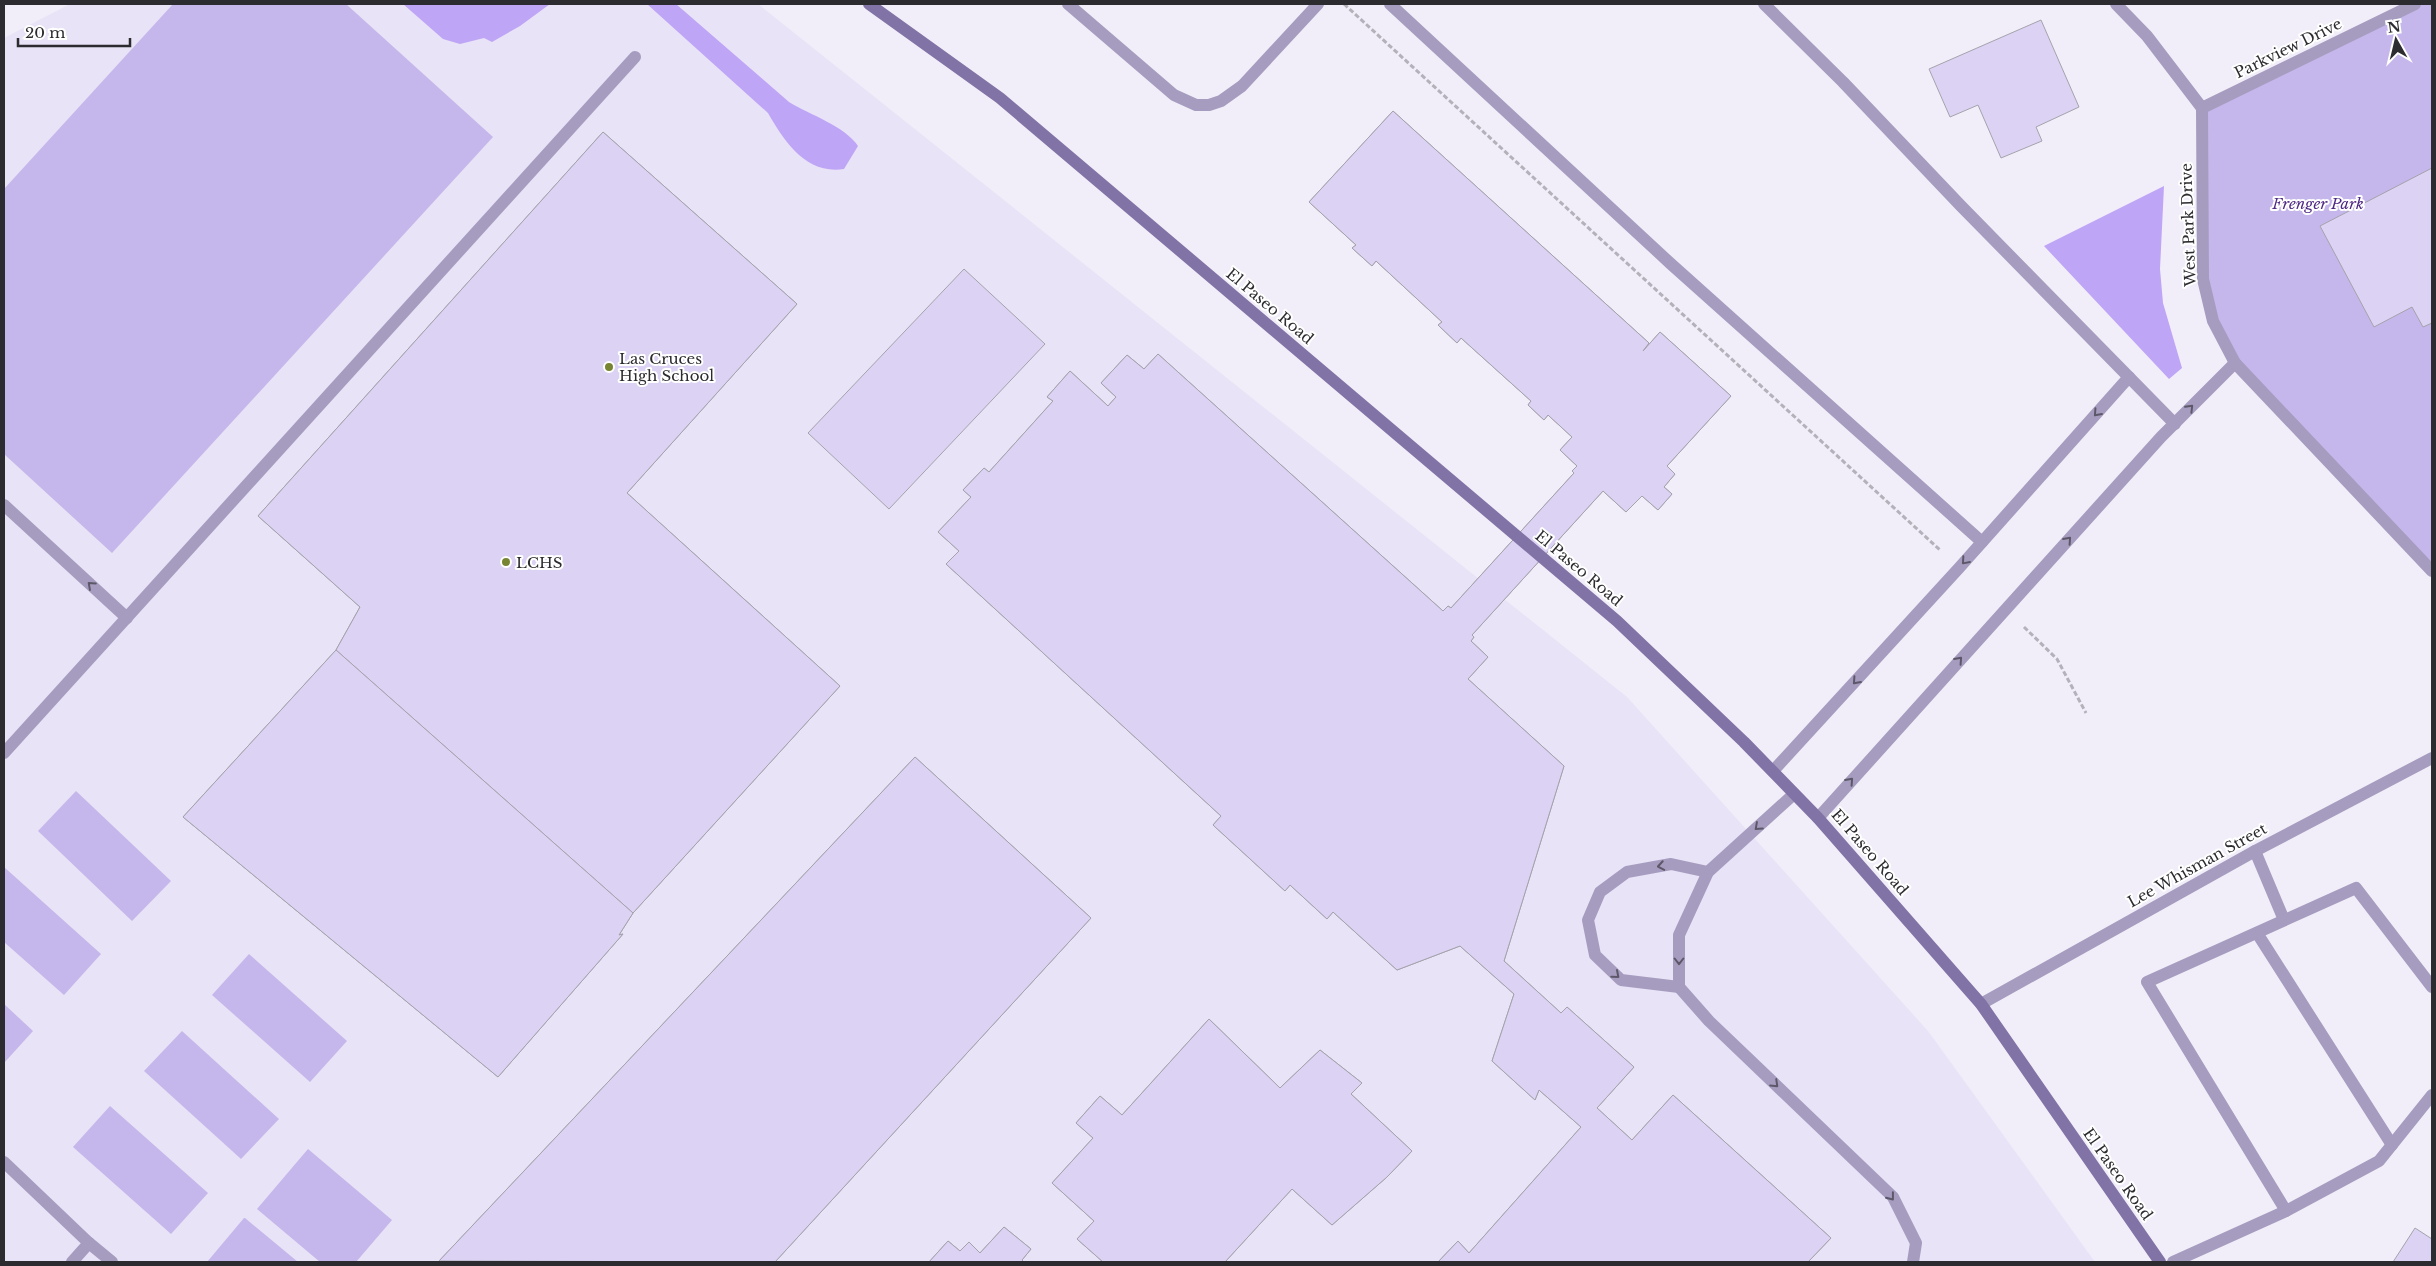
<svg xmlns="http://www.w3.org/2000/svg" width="2436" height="1266" font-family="'Libre Baskerville',serif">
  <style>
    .built { fill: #e8e3f6 }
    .green { fill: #c5b7eb }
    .water { fill: #bea5f6 }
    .building { fill: #dcd3f4; stroke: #a5a2ac }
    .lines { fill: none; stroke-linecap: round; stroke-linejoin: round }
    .path { stroke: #b4b1ba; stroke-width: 3; stroke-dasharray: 5 2.5; stroke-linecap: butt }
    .service { stroke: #a69cbf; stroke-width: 12 }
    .minor { stroke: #a69cbf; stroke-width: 12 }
    .secondary { stroke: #8273a6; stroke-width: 12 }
    .oneway { stroke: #5d5869 }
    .poi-dot { fill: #778432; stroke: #fff; stroke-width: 2 }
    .labels { text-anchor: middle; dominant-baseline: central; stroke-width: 4; stroke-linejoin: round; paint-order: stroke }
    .street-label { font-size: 15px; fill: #2c2b2f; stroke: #fff }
    .park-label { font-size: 15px; font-style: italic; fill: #4e2884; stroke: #fff }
    .poi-label { font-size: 15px; fill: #2c2b2f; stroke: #fff; text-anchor: start }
  </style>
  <rect width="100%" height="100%" fill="#f1eef9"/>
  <polygon class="built" points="70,4 758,4 1627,697 1928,1031 2095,1262 4,1262 4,38"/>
  <g class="green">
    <polygon points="173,4 346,4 493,137 112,553 4,454 4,189"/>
    <polygon points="2415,4 2432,4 2432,565 2235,363 2203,279 2202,108"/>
    <polygon points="76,791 171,881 132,921 38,831"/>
    <polygon points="4,867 101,954 64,995 4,942"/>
    <polygon points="249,954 347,1041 310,1082 212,995"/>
    <polygon points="4,1004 33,1031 4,1063"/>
    <polygon points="182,1031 279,1119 241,1159 144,1071"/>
    <polygon points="110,1106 208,1193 171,1234 73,1147"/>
    <polygon points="308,1149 392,1220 356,1262 320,1262 257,1209"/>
    <polygon points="244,1218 245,1218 298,1262 207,1262"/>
  </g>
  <g class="water">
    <polygon points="403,4 550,4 520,26 492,42 484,38 460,44 443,39"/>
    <path d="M 647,4 L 676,4 L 789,102 C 810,115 845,126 858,146 L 844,169 C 806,175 784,141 768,113 Z"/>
    <polygon points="2164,186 2160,269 2163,303 2182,368 2169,379 2044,246"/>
  </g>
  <g class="building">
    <polygon points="2041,20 2079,107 2036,127 2042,141 2001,158 1978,105 1950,117 1929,69"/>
    <polygon points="1393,111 1649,343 1643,351 1660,332 1731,396 1667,466 1675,474 1664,487 1672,494 1658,510 1642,496 1626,512 1603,491 1472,635 1474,637 1471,641 1488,657 1468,679 1564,766 1504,961 1561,1013 1567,1007 1634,1067 1597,1108 1632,1140 1673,1095 1831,1238 1808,1262 1438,1262 1458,1241 1469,1253 1581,1127 1539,1090 1535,1100 1492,1061 1514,994 1460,946 1397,970 1333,912 1327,919 1290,885 1285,891 1213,825 1221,816 946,564 959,551 938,532 971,497 963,490 984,468 989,472 1053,401 1047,397 1070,371 1108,406 1116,397 1101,383 1127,355 1144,369 1158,354 1443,611 1448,606 1451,608 1574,473 1572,471 1577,466 1560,450 1572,437 1548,415 1544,420 1528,405 1531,401 1461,338 1457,343 1438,325 1442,322 1376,261 1372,266 1352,248 1356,245 1309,202"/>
    <polygon points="1393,111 1649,343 1643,351 1660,332 1731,396 1667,466 1675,474 1664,487 1672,494 1658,510 1642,496 1626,512 1603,491 1472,635 1474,637 1471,641 1488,657 1468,679 1564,766 1504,961 1561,1013 1567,1007 1634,1067 1597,1108 1632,1140 1673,1095 1831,1238 1808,1262 1438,1262 1458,1241 1469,1253 1581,1127 1539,1090 1535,1100 1492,1061 1514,994 1460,946 1397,970 1333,912 1327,919 1290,885 1285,891 1213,825 1221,816 946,564 959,551 938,532 971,497 963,490 984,468 989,472 1053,401 1047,397 1070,371 1108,406 1116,397 1101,383 1127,355 1144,369 1158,354 1443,611 1448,606 1451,608 1574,473 1572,471 1577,466 1560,450 1572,437 1548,415 1544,420 1528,405 1531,401 1461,338 1457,343 1438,325 1442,322 1376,261 1372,266 1352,248 1356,245 1309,202"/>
    <polygon points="603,132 797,304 627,493 840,686 633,913 619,935 623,934 498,1077 183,817 336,650 360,607 258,516"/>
    <polygon points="603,132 797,304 627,493 840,686 633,913 336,650 360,607 258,516"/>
    <polygon points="2432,168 2432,323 2423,327 2412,307 2374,327 2320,226"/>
    <polygon points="964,269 1045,344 889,509 808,433"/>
    <polygon points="336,650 633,913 619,935 623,934 498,1077 183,817"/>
    <polygon points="915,757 1091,918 775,1262 439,1261"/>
    <polygon points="915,757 1091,918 775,1262 439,1261"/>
    <polygon points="1209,1019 1280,1088 1320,1050 1362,1083 1351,1094 1412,1151 1387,1177 1332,1225 1292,1189 1225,1262 1103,1262 1077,1239 1094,1221 1052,1183 1093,1138 1076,1123 1100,1096 1122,1115"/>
    <polygon points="1209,1019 1280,1088 1320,1050 1362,1083 1351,1094 1412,1151 1387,1177 1332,1225 1292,1189 1225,1262 1103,1262 1077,1239 1094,1221 1052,1183 1093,1138 1076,1123 1100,1096 1122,1115"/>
    <polygon points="1004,1227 1031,1249 1022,1260 1024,1262 929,1262 948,1241 960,1251 969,1242 980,1253"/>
    <polygon points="1004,1227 1031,1249 1022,1260 1024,1262 929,1262 948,1241 960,1251 969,1242 980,1253"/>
    <polygon points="2415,1228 2432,1239 2432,1262 2393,1262"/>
  </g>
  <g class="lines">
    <g class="path">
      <polyline points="1344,4 1940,550"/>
      <polyline points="2024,627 2057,659 2086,713"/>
    </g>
    <g class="service">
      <polyline points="1068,4 1174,95 1196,105 1209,105 1221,101 1242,86 1318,4"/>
      <polyline points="1390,4 1671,264 1982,542"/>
      <polyline points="1764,4 1843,82 1961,206 2175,424"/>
      <polyline points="4,505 127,618"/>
      <polyline points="4,753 635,57"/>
      <polyline points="1773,771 1959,568 2129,377"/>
      <polyline points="1794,794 1708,872 1679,935 1679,987 1709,1021 1893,1197 1916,1243 1913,1262"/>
      <polyline points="1818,818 2161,437 2235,363"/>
      <polyline points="2255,851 2284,920"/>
      <polyline points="2257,933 2392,1145"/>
      <polyline points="1679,987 1621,980 1595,955 1588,920 1600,892 1627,872 1671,864 1708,872"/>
      <polyline points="2432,987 2356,888 2147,982 2286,1211 2379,1161 2432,1095"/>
      <polyline points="4,1162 89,1243 72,1262"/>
      <polyline points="89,1243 112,1262"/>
      <polyline points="2173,1262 2286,1211"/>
    </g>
    <g class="minor">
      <polyline points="2116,4 2147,36 2202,108 2203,279 2213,321 2235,363 2432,571"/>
      <polyline points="2202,108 2415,4"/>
      <polyline points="1981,1004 2255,851 2432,758"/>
    </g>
    <polyline class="secondary" points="869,4 1000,98 1617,621 1744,742 1818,818 1981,1004 2160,1262"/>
  </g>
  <defs><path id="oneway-chevron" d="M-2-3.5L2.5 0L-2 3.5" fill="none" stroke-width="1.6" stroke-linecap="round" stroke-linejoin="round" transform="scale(1.25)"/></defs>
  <g class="oneway">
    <use href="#oneway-chevron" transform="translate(2190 408) rotate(-46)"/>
    <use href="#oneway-chevron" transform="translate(2097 413) rotate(132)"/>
    <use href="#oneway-chevron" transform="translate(2068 540) rotate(-48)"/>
    <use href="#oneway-chevron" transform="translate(1965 561) rotate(131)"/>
    <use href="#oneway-chevron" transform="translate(91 585) rotate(-138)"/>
    <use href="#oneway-chevron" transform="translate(1959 660) rotate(-48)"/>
    <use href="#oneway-chevron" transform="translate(1856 681) rotate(132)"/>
    <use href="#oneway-chevron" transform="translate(1850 781) rotate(-48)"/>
    <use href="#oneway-chevron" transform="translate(1758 827) rotate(138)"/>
    <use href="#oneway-chevron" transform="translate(1661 866) rotate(170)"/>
    <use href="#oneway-chevron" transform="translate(1679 961) rotate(90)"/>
    <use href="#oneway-chevron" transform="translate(1616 975) rotate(41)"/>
    <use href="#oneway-chevron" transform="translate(1775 1084) rotate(44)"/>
    <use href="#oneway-chevron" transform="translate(1891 1197) rotate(52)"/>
  </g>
  <g class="poi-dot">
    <circle cx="609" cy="367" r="5"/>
    <circle cx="506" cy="562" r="5"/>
  </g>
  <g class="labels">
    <g class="street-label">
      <text transform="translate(2288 48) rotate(-26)">Parkview Drive</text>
      <text transform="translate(2188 225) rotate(-92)">West Park Drive</text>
      <text transform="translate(1270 306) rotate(40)">El Paseo Road</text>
      <text transform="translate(1579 568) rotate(40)">El Paseo Road</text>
      <text transform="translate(1870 852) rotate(49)">El Paseo Road</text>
      <text transform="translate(2197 865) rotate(-29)">Lee Whisman Street</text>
      <text transform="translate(2118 1174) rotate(55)">El Paseo Road</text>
    </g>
    <g class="park-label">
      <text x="2318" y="203">Frenger Park</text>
    </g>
    <g class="poi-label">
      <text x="619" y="358">Las Cruces<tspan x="619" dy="17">High School</tspan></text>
      <text x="516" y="562">LCHS</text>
    </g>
  </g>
  <rect width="2436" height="1266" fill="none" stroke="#2c2b2f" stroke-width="10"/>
  <g transform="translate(2396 40) rotate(352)" stroke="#ffffff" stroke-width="4" paint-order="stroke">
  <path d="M0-4L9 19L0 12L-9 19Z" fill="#2c2b2f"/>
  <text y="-8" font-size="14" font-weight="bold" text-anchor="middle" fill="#2c2b2f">N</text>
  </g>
  <path d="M18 38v8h112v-8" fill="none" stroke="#2c2b2f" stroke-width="2.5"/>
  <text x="25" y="38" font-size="15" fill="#2c2b2f" stroke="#ffffff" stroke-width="4" paint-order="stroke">20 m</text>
</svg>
